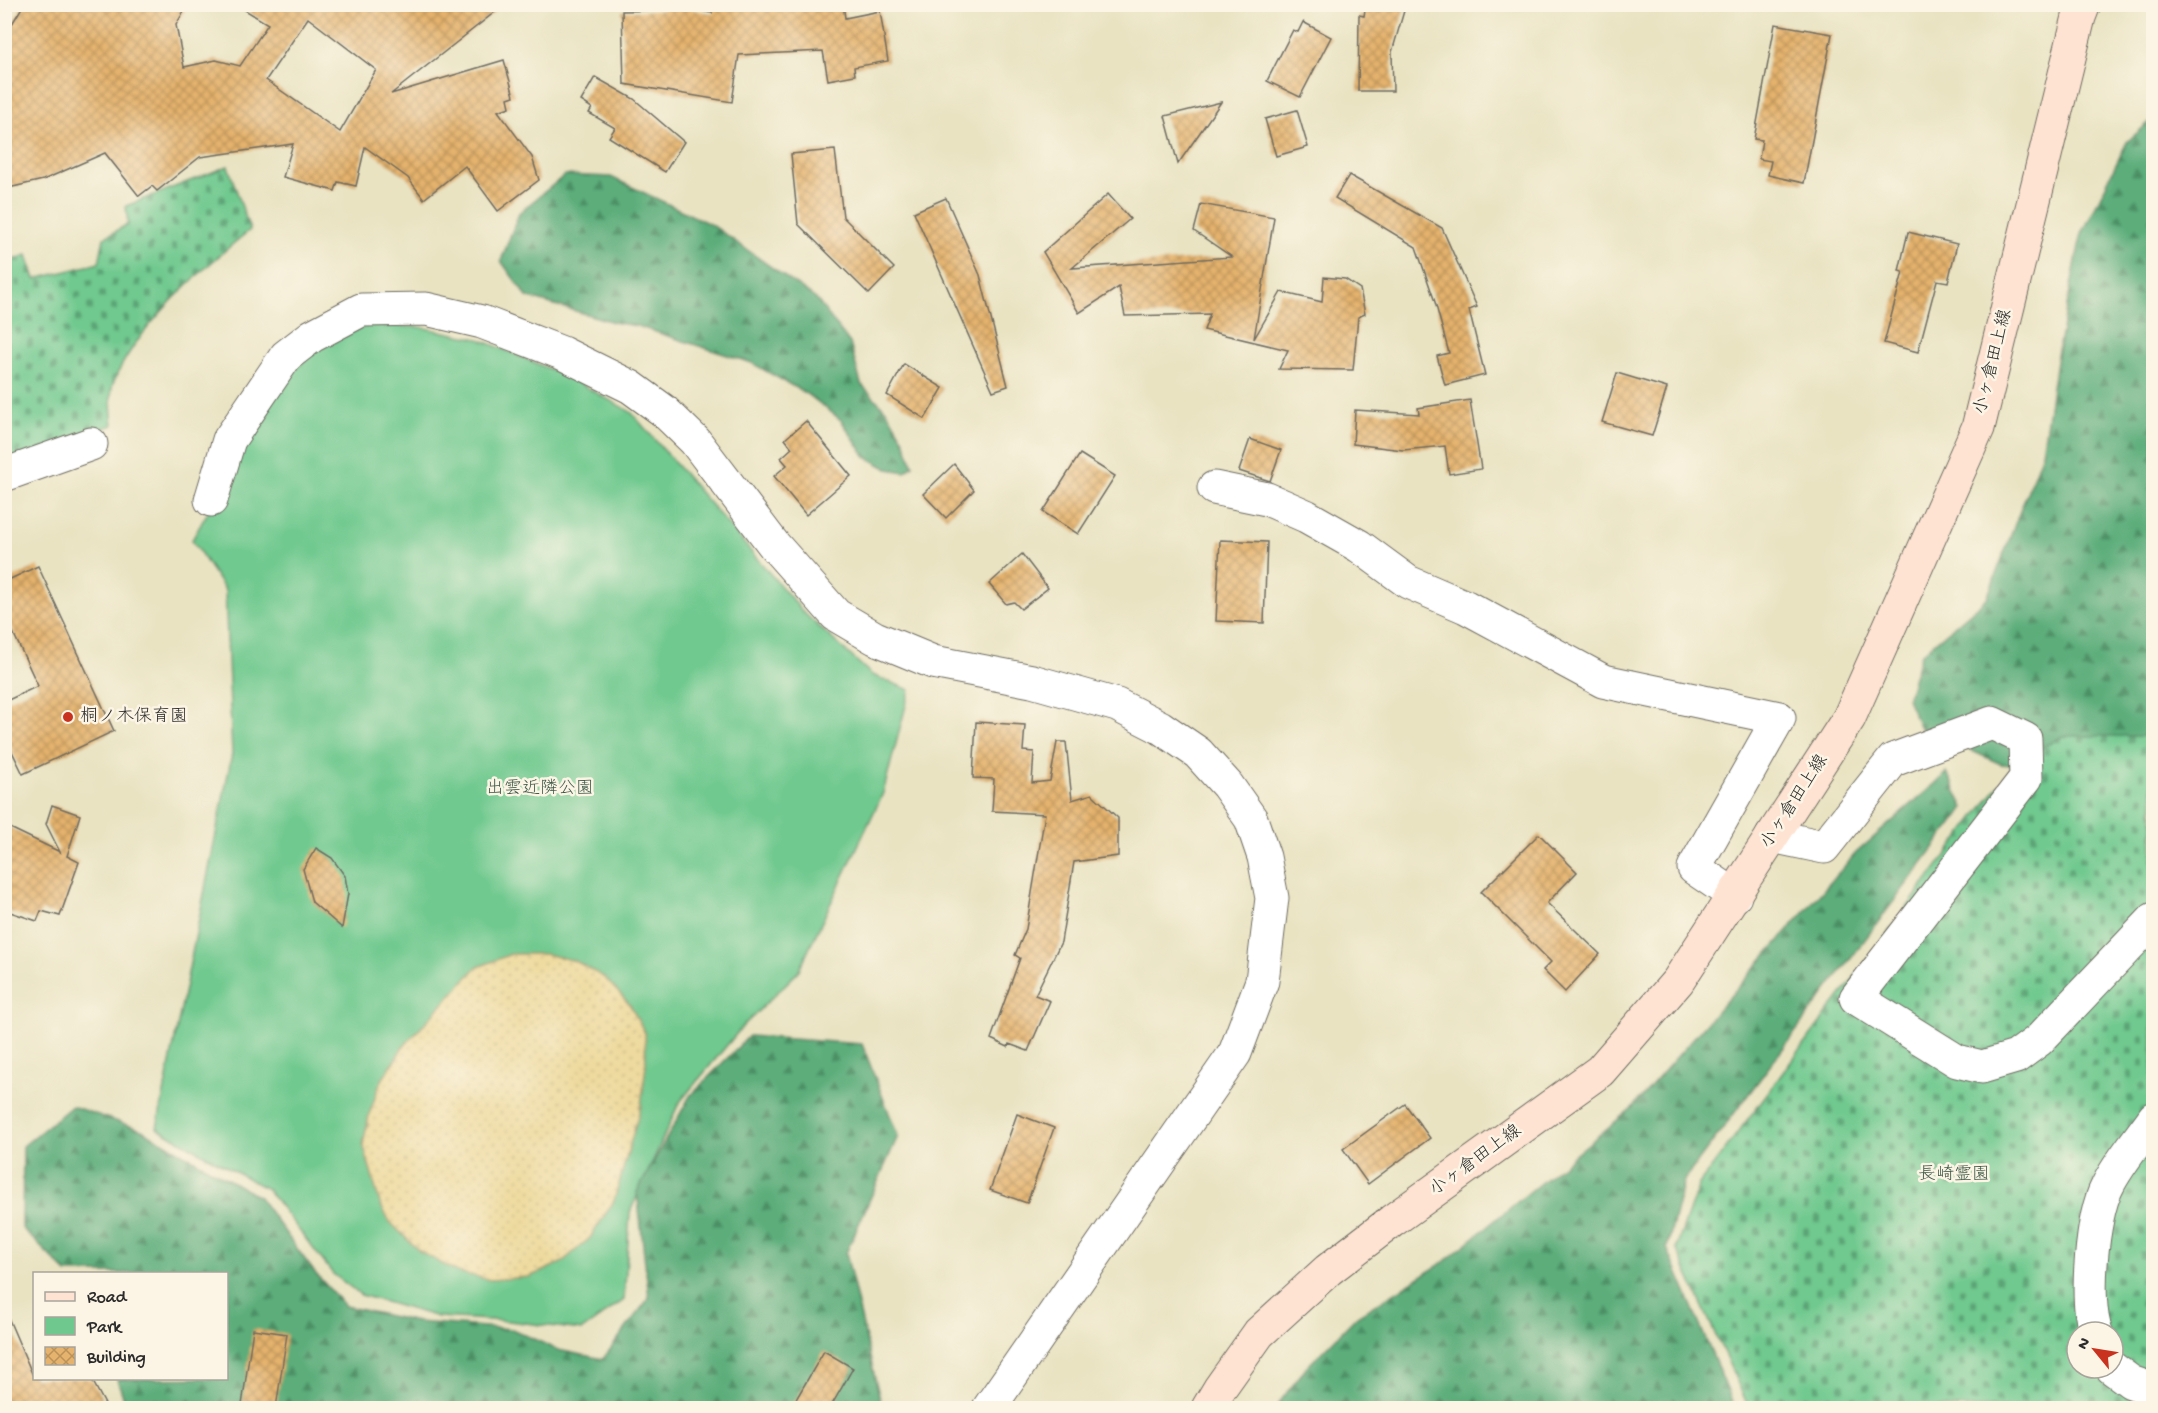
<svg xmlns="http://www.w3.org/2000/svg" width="2158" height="1413" font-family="'Gochi Hand','Klee One',sans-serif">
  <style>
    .green { fill: #6fc98f; stroke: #4d7a5d; stroke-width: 1.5 }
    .forest { fill: url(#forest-firs); stroke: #436c52; stroke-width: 1.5 }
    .sand { fill: url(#sand-dots); stroke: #8c8264; stroke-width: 1.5 }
    .cemetery { fill: url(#cemetery-stones); stroke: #4d7a5d; stroke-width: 1.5; fill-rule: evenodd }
    .building { fill: url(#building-cross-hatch); fill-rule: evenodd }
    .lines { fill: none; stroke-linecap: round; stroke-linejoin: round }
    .minor-casing { stroke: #6e6b60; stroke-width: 35 }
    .tertiary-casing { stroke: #6e6b60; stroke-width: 35 }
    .secondary-casing { stroke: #6e6b60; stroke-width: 35 }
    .minor { stroke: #fff; stroke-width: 33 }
    .tertiary { stroke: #fff; stroke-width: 33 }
    .secondary { stroke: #fee3d2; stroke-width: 33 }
    .poi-dot { fill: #c8321e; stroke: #fcf5e5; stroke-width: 2 }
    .labels { text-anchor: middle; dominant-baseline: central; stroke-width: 5; stroke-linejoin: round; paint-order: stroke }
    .street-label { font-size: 18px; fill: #2b2b2b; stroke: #fcf5e5 }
    .poi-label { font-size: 18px; fill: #2b2b2b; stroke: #fcf5e5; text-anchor: start }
    .park-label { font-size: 18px; fill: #3f5a49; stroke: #fcf5e5 }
  </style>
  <defs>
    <pattern id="forest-firs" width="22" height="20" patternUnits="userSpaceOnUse" patternTransform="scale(1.5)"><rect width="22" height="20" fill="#5bad7a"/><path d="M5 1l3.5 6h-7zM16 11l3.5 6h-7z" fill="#4b8d64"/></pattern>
    <pattern id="sand-dots" width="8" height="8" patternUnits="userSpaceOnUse" patternTransform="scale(1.5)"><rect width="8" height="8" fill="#eeda9e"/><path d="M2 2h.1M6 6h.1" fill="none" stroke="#cb8" stroke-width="1.8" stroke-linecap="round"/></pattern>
    <pattern id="cemetery-stones" width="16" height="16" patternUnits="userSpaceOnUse" patternTransform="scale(1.5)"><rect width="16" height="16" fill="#6fc98f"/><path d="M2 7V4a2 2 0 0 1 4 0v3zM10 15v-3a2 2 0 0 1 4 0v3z" fill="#5ba375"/></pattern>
    <pattern id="building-cross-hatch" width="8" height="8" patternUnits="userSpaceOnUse" patternTransform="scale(1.5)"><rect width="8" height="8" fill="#e5b36d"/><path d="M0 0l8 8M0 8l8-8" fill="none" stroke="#ba925a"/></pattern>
  </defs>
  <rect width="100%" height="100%" fill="#fcf5e5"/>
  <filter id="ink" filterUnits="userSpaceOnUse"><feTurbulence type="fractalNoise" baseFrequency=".0167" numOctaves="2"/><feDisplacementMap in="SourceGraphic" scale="12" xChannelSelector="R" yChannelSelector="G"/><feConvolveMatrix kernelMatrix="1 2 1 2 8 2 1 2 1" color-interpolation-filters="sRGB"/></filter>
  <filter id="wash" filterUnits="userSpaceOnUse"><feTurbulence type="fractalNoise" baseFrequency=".008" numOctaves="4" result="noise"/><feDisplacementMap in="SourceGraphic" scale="24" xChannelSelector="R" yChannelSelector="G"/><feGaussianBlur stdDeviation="1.35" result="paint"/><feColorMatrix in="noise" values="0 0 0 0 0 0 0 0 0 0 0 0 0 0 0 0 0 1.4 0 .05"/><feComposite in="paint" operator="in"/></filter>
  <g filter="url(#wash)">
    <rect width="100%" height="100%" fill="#e9e3c2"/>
    <polygon class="green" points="368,325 420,327 479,339 566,376 631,412 804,613 872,675 910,690 883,793 798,972 743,1026 679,1103 630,1212 624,1300 582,1330 509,1321 438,1317 361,1295 333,1274 267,1189 157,1128 232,754 225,590 192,540 280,385 320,345"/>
    <g class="forest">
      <polygon points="2153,119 2153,778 2001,764 1920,728 1907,699 1921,654 1987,598 2042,453 2057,355 2081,236 2127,142"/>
      <polygon points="565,175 611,177 712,225 816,299 850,343 861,384 887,411 904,440 913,465 905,472 888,469 866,457 841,420 810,396 752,363 637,326 617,323 527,297 501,261 519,213"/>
      <polygon points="1947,773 1964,808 1684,1180 1667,1248 1735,1408 1275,1408 1306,1368 1357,1316 1444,1262 1632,1108 1856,853"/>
      <polygon points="749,1036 862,1044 898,1136 846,1253 882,1408 127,1408 117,1379 226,1378 226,1274 67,1273 22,1228 23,1146 72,1106 142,1130 259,1197 315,1273 345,1306 417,1322 512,1329 558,1350 603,1359 649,1298 637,1192 690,1096"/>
    </g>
    <polygon class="sand" points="511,954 546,954 576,961 605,978 630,1005 645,1033 646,1065 641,1106 614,1201 590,1238 561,1263 529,1277 490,1280 457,1272 419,1251 390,1222 380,1204 363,1144 369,1115 380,1083 403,1047 476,968"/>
    <g class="cemetery">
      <path d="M 228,166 L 250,230 C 205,266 133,330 113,384 C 109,395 112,413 113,425 L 5,465 L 5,262 L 27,255 L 35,279 L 99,263 L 104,238 L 128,224 L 126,206 Z"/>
      <path d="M 2063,736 L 2153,736 L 2153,1408 L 1749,1408 L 1676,1248 L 1699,1184 L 2017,761 ZM 2077,1332 L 2113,1332 L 2113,1368 L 2077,1368 Z"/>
    </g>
    <g id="blocks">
      <g class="building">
        <path d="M 24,4 L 188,4 L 176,25 L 184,67 L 216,60 L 240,66 L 268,24 L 235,4 L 505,4 L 391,94 L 504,60 L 514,96 L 508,98 L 510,107 L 498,111 L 532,157 L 539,180 L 498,211 L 465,166 L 424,199 L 408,178 L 365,147 L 356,186 L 338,182 L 335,191 L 283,177 L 293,144 L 200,157 L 157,191 L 152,186 L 139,196 L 105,153 L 43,180 L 4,189 L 4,37 ZM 308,18 L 376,70 L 340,132 L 266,80 Z"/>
        <polygon points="664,4 712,13 713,4 843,4 845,18 880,11 888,61 854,67 855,75 828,80 823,51 739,55 732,102 624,84 622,11 663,10"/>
        <polygon points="1366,4 1406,4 1392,52 1393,91 1358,91 1359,15 1364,16"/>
        <polygon points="1303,22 1331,37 1300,97 1267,81 1293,30 1298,32"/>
        <polygon points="1775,24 1832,34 1804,183 1768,175 1771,161 1759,159 1762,140 1754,139"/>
        <polygon points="595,77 634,99 684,142 665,172 609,137 615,128 589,113 592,108 581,101"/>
        <polygon points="1221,102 1178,164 1165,116"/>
        <polygon points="1297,110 1308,147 1276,156 1265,119"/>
        <polygon points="835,150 843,217 894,268 869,294 798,224 791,154"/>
        <polygon points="1349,175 1442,228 1477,307 1469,310 1485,375 1445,385 1437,356 1449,353 1435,302 1416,247 1335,198"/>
        <polygon points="1108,194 1130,219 1072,268 1232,257 1194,231 1201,204 1274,217 1254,339 1281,292 1322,302 1324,277 1345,279 1360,289 1365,314 1358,317 1353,370 1279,369 1288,350 1204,330 1210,314 1125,316 1119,287 1079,313 1043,252"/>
        <polygon points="946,198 980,275 1008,386 993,391 914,212"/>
        <polygon points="1908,232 1957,244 1948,282 1937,280 1918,352 1884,343 1903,272 1899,271"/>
        <polygon points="904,364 943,388 925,419 887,395"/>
        <polygon points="1617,373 1667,388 1652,436 1602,422"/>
        <polygon points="1470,400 1481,469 1449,474 1445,446 1403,450 1353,444 1355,410 1419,414 1418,408"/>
        <polygon points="806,421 851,476 806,515 774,476 787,465 781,458 792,448 785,439"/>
        <polygon points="1250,439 1281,450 1270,481 1239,471"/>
        <polygon points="1080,454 1115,476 1078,534 1043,512"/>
        <polygon points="954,464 974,490 946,518 923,494"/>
        <polygon points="1220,540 1267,542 1264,623 1216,621"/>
        <polygon points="1022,554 1048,588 1021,609 1014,602 1006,604 989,584"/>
        <polygon points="38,566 114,731 23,774 4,735 4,702 38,686 4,613 4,582"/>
        <polygon points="976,722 1025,725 1023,751 1034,752 1032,783 1050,781 1057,742 1066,742 1072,800 1092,794 1118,818 1118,856 1074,862 1061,942 1035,995 1050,1001 1028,1051 1009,1044 1008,1047 991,1039 1020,958 1015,955 1026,929 1045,814 992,811 994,779 973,778"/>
        <polygon points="52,805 80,815 67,856 79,862 60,916 41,911 37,921 4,910 4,825 60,852 46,824"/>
        <polygon points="1539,834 1577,872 1547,903 1600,954 1565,992 1543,970 1551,962 1481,892"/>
        <polygon points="316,848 332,858 345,876 348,894 342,928 312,902 303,869"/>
        <polygon points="1405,1104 1430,1138 1368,1184 1343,1149"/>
        <polygon points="1017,1114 1054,1128 1027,1203 990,1190"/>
        <polygon points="4,1308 34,1378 91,1378 107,1408 4,1408"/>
        <polygon points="253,1329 287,1334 276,1408 242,1405"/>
        <polygon points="824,1351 853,1368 830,1408 791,1408"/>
      </g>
    </g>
  </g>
  <g filter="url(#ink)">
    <use href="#blocks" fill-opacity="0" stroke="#6e6b60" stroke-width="1.5"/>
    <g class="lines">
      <g class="minor-casing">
        <g id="minor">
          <polyline points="4,475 91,444"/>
          <polyline points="1214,488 1267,499 1306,516 1359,546 1408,582 1466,607 1603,681 1779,718 1694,868 1735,896"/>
          <polyline points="1772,836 1824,847 1893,760 1992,723 2025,739 2026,778 1856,998 1957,1061 1982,1067 2016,1057 2039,1040 2154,919"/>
          <path d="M 2096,1332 C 2084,1302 2092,1216 2107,1187 C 2117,1165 2140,1138 2154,1118"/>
          <polyline points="2112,1368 2131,1382 2154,1390"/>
        </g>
      </g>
      <g class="tertiary-casing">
        <polyline id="tertiary" points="211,500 229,440 286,356 312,336 361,310 426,309 482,322 562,353 631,387 664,411 695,441 774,545 836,615 875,638 933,662 1032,681 1117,705 1160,727 1198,753 1227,785 1251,819 1264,857 1272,898 1262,981 1235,1053 989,1408"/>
      </g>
      <g class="secondary-casing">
        <polyline id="secondary" points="1208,1408 1220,1388 1259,1333 1328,1270 1392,1221 1600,1071 1678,981 1849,718 1978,428 2079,17 2084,4"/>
      </g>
      <use href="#minor" class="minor"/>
      <use href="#tertiary" class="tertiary"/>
      <use href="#secondary" class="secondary"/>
    </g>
  </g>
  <circle class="poi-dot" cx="68" cy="717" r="6"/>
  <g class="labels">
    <g class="street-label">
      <text transform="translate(1994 362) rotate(-76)">小ヶ倉田上線</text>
      <text transform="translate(1795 802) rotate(-57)">小ヶ倉田上線</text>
      <text transform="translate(1476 1161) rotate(-36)">小ヶ倉田上線</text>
    </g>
    <g class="poi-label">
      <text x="80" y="717">桐ノ木保育園</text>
    </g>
    <g class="park-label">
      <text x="540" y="789">出雲近隣公園</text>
      <text x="1954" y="1175">長崎霊園</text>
    </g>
  </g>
  <rect width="2158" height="1413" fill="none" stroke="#fcf5e5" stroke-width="24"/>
  <rect x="33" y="1272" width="195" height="108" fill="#fcf5e5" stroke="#a8a49b" stroke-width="1.5"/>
  <rect x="45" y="1292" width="30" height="9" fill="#fee3d2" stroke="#a8a49b" stroke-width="1.5"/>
  <text x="87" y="1302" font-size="18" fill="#2b2b2b">Road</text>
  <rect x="45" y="1317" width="30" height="18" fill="#6fc98f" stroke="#a8a49b" stroke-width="1.5"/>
  <text x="87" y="1332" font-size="18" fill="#2b2b2b">Park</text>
  <rect x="45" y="1347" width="30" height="18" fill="url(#building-cross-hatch)" stroke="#a8a49b" stroke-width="1.5"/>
  <text x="87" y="1362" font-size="18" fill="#2b2b2b">Building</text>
  <g transform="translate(2095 1350) rotate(300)"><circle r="28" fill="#fcf5e5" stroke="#a8a49b" stroke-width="1.5"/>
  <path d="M0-4.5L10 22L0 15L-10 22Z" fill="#c8321e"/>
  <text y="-9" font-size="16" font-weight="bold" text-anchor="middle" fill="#2b2b2b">N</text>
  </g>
</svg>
